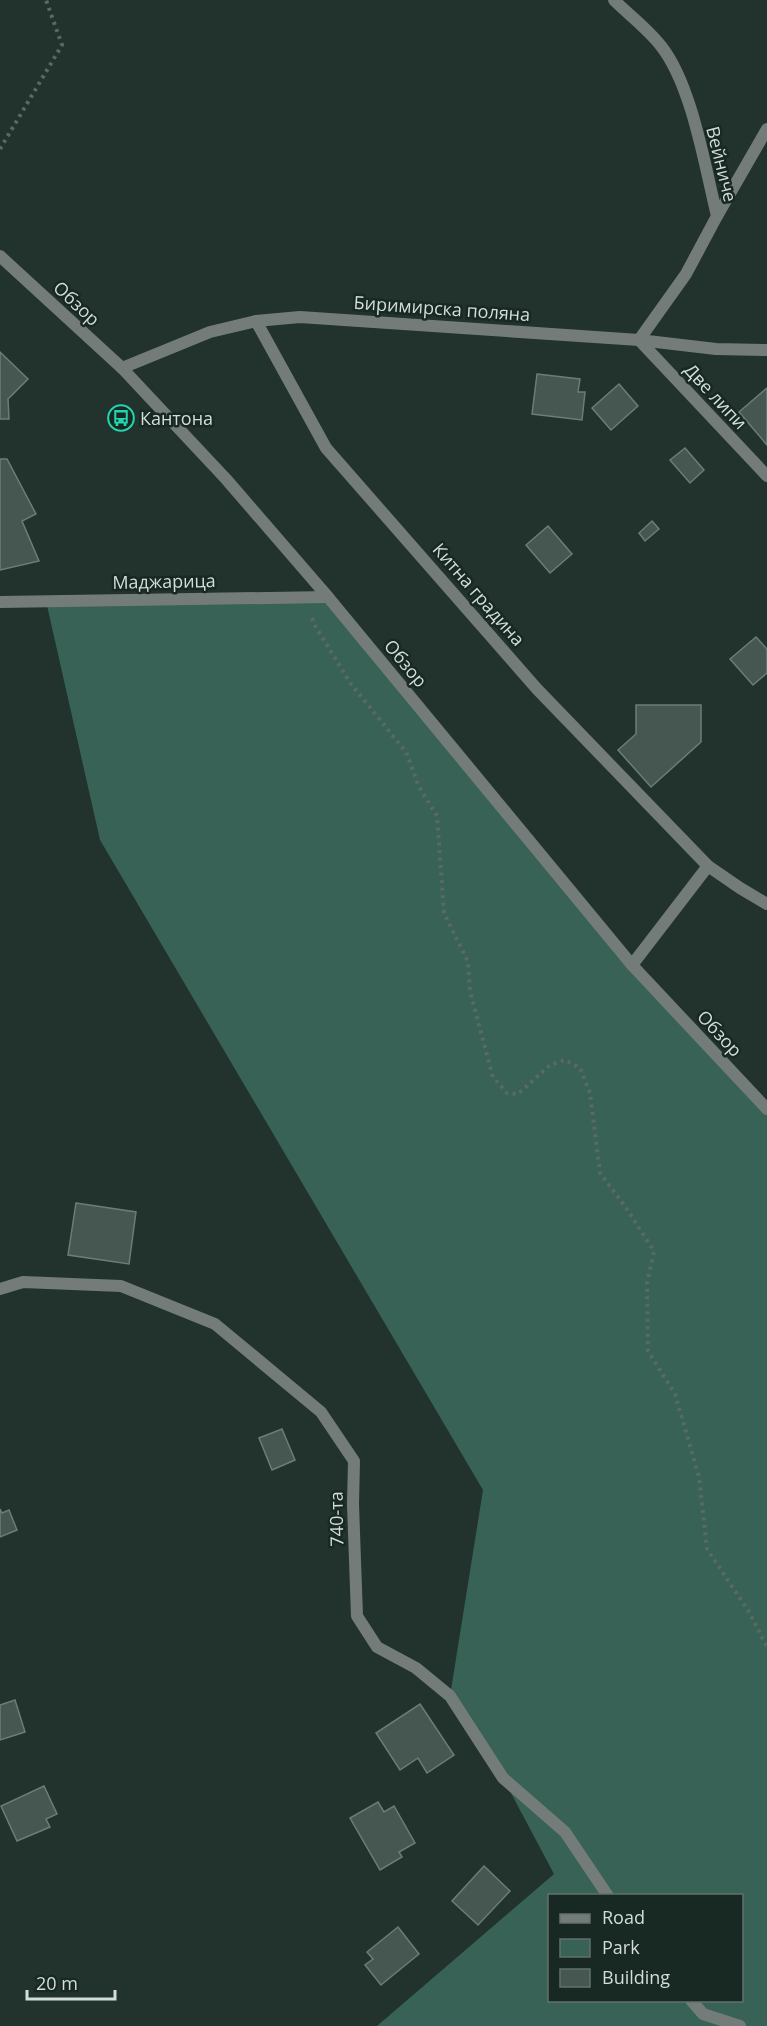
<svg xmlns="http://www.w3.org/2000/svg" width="767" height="2026" font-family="'Open Sans',sans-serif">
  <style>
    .green { fill: #376255; fill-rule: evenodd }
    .building { fill: #465751; stroke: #6b7d77; stroke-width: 1.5 }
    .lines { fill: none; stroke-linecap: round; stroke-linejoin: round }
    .path { stroke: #5b6964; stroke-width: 4; stroke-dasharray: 3 4.5; stroke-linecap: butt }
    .service { stroke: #747c79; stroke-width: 12 }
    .minor { stroke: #747c79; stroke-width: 12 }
    .tertiary { stroke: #747c79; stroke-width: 12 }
    .labels { text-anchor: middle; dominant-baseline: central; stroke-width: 5; stroke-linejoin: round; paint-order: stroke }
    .street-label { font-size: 18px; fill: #d3ddd9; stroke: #182823 }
    .poi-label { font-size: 18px; fill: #d3ddd9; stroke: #182823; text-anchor: start }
  </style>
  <rect width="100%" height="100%" fill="#22322d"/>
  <path class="green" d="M 328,597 L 632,965 L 767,1102 L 767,2026 L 377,2026 L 554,1874 L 503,1778 L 450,1696 L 483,1490 L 100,840 L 46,601 ZM 550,1896 L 742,1896 L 742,2000 L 550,2000 Z"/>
  <g class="building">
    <polygon points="0,352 28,379 8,399 9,419 0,419"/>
    <polygon points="537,374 580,379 578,392 585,392 582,420 532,414"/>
    <polygon points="619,384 638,406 611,430 592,408"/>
    <polygon points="767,388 767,445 739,412"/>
    <polygon points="685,448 704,470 690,483 670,460"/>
    <polygon points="0,459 7,459 36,514 22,521 39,561 0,570"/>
    <polygon points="652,521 659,529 645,541 639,533"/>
    <polygon points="548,526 572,554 550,573 526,545"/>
    <polygon points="756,637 767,649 767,673 753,685 730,659"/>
    <polygon points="636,705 701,705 701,742 651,787 618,750 636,734"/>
    <polygon points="76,1203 136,1212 129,1264 68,1255"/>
    <polygon points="282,1429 295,1460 272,1470 259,1438"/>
    <polygon points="0,1509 2,1513 9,1510 17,1530 0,1537"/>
    <polygon points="15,1700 25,1732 0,1740 0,1705"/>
    <polygon points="420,1704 454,1755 427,1773 418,1758 400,1770 376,1733"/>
    <polygon points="44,1786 57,1814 46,1819 50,1827 17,1841 1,1806"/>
    <polygon points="378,1802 384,1812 394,1806 415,1843 399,1852 402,1857 380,1870 350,1818"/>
    <polygon points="484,1866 510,1891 478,1925 452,1901"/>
    <polygon points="398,1927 419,1954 381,1985 365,1965 373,1959 367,1952"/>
  </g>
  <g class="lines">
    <g class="path">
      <polyline points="0,149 62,45 46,0"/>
      <polyline points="312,618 314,624 351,684 406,752 419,787 437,816 444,913 468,962 470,991 493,1077 507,1093 518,1094 550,1065 565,1060 580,1068 590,1093 600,1173 624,1205 654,1251 647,1283 648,1351 675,1394 699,1477 707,1549 749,1612 767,1647"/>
    </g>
    <polyline class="service" points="717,216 767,129"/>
    <g class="minor">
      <path d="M 614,0 C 629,15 648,29 661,46 C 692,85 705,167 717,216 L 686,274 L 639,340"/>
      <polyline points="256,321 326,448 537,689 708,866 740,888 767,904"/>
      <polyline points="639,340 767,476"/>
      <polyline points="122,368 210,332 256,321 300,317 639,340 716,349 767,350"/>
      <polyline points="0,602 328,597"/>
      <polyline points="632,965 708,866"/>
      <polyline points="0,1289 23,1282 121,1286 215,1324 321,1412 354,1461 353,1504 357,1616 377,1647 416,1668 450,1696 503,1778 565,1832 608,1896"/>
      <polyline points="691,2000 703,2014 740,2026"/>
    </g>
    <polyline class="tertiary" points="0,256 122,368 226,479 328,597 632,965 767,1109"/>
  </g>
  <defs>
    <g id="bus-ring" transform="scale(1.35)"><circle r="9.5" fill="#182823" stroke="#23d5af" stroke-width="1.5"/><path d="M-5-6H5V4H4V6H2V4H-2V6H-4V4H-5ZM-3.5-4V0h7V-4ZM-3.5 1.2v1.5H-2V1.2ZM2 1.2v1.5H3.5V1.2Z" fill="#23d5af"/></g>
  </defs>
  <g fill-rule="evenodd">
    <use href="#bus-ring" x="121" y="418"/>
  </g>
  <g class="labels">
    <g class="street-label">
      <text transform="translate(722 164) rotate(76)">Вейниче</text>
      <text transform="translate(77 303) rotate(43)">Обзор</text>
      <text transform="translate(442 308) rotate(4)">Биримирска поляна</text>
      <text transform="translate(716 396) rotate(47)">Две липи</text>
      <text transform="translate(164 581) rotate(-1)">Маджарица</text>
      <text transform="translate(479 594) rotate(49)">Китна градина</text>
      <text transform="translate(406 663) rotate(50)">Обзор</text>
      <text transform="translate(720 1033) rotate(47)">Обзор</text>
      <text transform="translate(336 1519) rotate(-91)">740-та</text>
    </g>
    <g class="poi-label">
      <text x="140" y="418">Кантона</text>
    </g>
  </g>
  <rect x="548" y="1894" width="195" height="108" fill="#182823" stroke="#63706c" stroke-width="1.5"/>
  <rect x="560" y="1914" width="30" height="9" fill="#747c79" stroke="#63706c" stroke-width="1.5"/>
  <text x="602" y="1924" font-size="18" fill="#d3ddd9">Road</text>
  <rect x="560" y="1939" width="30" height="18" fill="#376255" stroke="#63706c" stroke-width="1.5"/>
  <text x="602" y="1954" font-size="18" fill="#d3ddd9">Park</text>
  <rect x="560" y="1969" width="30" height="18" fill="#465751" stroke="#63706c" stroke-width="1.5"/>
  <text x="602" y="1984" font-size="18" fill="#d3ddd9">Building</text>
  <path d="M27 1990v9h88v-9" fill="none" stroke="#d3ddd9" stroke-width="3"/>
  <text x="36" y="1990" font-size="18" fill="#d3ddd9" stroke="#182823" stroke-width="4.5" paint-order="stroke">20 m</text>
</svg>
